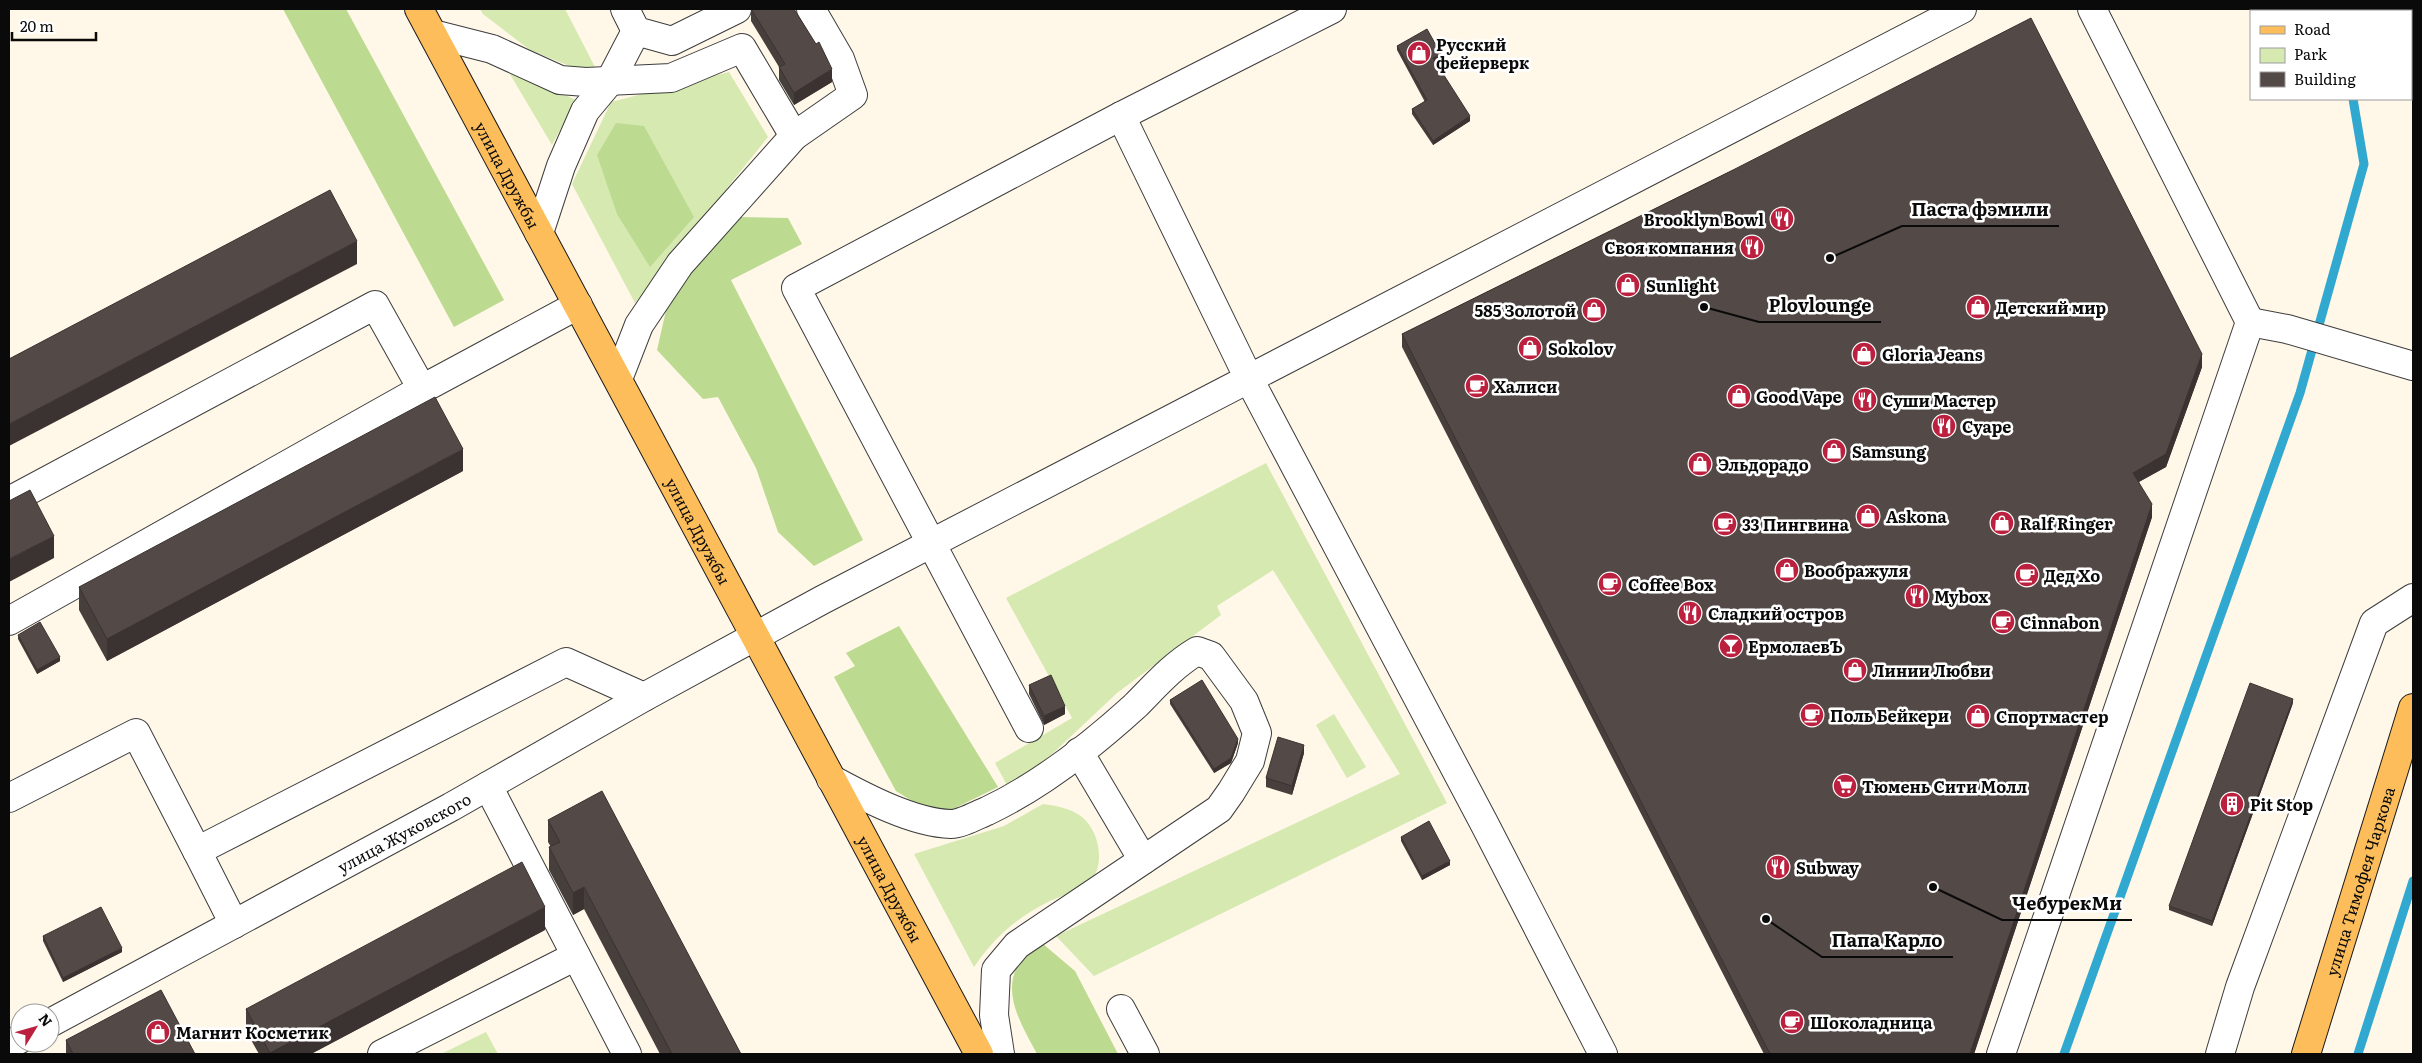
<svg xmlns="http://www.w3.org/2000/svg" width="2422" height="1063" font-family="Literata,serif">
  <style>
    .green { fill: #d6e9b1 }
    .forest { fill: #bcda90 }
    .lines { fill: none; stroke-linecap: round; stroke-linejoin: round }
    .stream { stroke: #31a8d0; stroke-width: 9 }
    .minor-casing { stroke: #3d3d3d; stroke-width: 30 }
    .major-casing { stroke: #1b1b1b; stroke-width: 30 }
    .minor { stroke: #fff; stroke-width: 28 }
    .major { stroke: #fcbd5a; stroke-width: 28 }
    .wall { fill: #473f3c }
    .shaded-wall { fill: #3a3331 }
    .building { fill: #534946; stroke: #3a3331 }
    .labels { text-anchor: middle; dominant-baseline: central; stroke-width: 5; stroke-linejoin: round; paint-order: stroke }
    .poi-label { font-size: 16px; font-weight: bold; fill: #0a0a0a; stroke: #fff; text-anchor: start }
    .street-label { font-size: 16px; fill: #0a0a0a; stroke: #fff }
    .leader { fill: none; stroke: #0a0a0a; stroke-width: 2 }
    .callout-dot { fill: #0a0a0a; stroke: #fff; stroke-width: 2 }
    .callout-label { font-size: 18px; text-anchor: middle; font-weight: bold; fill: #0a0a0a; stroke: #fff; stroke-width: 5; stroke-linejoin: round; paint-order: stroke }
  </style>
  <rect width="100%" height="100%" fill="#fff7e7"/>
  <g class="green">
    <polygon points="480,9 565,9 596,69 572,67 530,50 483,14"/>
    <polygon points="507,69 576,100 552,145"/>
    <polygon points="729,72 768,137 635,303 572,184 611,102"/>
    <polygon points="1266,463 1447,803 1094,976 1056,936 1400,774 1273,570 1217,606 1221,615 1117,693 1032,773 1008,787 995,763 1072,718 1006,598"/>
    <polygon points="1334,714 1366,767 1347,778 1316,725"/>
    <path d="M 1043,804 C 1056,806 1071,808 1082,817 C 1099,831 1105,862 1092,880 C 1086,888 1058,897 1048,902 C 1015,919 995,937 974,967 L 914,854 L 1004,826 Z"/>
    <polygon points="486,1032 498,1054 441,1054"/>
  </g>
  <g class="forest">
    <polygon points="283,9 346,9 504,300 454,327"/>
    <polygon points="616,123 644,126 694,217 650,267 617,214 597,155"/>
    <polygon points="738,217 788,218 802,244 731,280 863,540 814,566 778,532 756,468 718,397 703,399 657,350 670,293"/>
    <polygon points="899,626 998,787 949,811 920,806 896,791 834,677 855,666 846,653"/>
    <path d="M 1043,944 L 1075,971 L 1118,1054 L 1037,1054 C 1024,1029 1002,996 1017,967 C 1021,959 1036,950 1043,944 Z"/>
  </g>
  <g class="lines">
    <g class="stream">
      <polyline points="2337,9 2337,11"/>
      <polyline points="2064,1054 2300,393 2364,164 2353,99"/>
      <polyline points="2358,1054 2413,881"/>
    </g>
    <g class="minor-casing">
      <g id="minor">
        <polyline points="625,9 636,31 672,41 737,9"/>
        <polyline points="433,34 492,49 560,80 586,82 671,78 742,48 794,136"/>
        <polyline points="1121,116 1249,379 1484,823 1603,1054"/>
        <polyline points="539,233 561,166 585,111 610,81 636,31"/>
        <polyline points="2250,322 2287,329 2413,366"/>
        <polyline points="618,379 639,325 680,264 794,136 853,95 840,59 811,9"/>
        <polyline points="9,501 375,305 422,389 578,305"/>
        <polyline points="9,621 422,389"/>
        <polyline points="1029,728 796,288 1121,116 1332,9"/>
        <polyline points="1079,752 1143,860"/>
        <path d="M 831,779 C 864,797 913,823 951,824 C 961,824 977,815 987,811 C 1040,786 1091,746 1135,706 C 1155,686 1172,666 1197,651 L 1211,656 L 1244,701 L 1257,733 L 1250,761 L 1231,792 L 1219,809 L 1017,945 L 996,970 L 994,1015 L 1000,1054"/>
        <polyline points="488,786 627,1054"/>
        <polyline points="9,798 136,733 197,851"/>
        <polyline points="234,924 197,851 566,662 644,697"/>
        <polyline points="1121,1009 1145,1054"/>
        <path id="s1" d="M 50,1023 L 451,807 L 644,697 L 822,600 L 1962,9"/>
        <polyline points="9,1045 20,1039"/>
        <polyline points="382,1054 576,956"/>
        <polyline points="2001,1054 2250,322 2092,9"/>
        <polyline points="2220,1054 2240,987 2374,623 2413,598"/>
      </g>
    </g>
    <g class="major-casing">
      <g id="major">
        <path id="s2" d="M 419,9 L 979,1054"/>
        <path id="s3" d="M 2306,1054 L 2413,708"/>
      </g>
    </g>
    <use href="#minor" class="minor"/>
    <use href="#major" class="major"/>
  </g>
  <g class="wall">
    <polygon points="751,9 794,9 832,82 794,105 779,80 779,67 751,21"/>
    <polygon points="1397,46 1441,58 1435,61 1470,121 1433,145 1412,114 1412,109 1425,102 1397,50"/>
    <polygon points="1733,170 2202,367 2166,467 2139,482 2152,517 1974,1054 1764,1054 1402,347 1402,334"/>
    <polygon points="463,471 107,661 79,610 79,587"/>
    <polygon points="18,635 60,661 37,674 18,639"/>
    <polygon points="1029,685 1065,714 1044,725 1029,694"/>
    <polygon points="1170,700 1238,743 1231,763 1214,773 1170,704"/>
    <polygon points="2293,703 2212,926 2169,910 2169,906"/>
    <polygon points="1304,753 1292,795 1266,787 1266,778"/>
    <polygon points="548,820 741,1054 660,1054 584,909 573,915 549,870 549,847 551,847 548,842"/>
    <polygon points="1401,837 1450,865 1422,880 1401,841"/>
    <polygon points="545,930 311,1054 259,1054 246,1031 246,1009"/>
    <polygon points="43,936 122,952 63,982 43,941"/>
    <polygon points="66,1040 195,1054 66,1054"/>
  </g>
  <g class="shaded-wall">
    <polygon points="1441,54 1441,58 1433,62 1433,58"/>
    <polygon points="832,69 832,82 794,105 794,93"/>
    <polygon points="1470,116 1470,121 1433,145 1433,141"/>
    <polygon points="357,241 357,264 9,446 9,424"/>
    <polygon points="2202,354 2202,367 2166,467 2133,485 2133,473"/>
    <polygon points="463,449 463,471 107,661 107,639"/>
    <polygon points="2152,504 2152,517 1974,1054 1970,1054"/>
    <polygon points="54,536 54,558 9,582 9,559"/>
    <polygon points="60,657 60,661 37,674 37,670"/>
    <polygon points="2293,699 2293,703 2212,926 2212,921"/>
    <polygon points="1065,706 1065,714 1044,725 1044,716"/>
    <polygon points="1238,739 1238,743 1231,763 1214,773 1214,769"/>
    <polygon points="1304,745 1304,753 1292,795 1292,786"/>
    <polygon points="1450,861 1450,865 1422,880 1422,876"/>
    <polygon points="584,887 584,909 573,915 573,893"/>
    <polygon points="545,907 545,930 311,1054 270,1054 270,1053"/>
    <polygon points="122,948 122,952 63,982 63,978"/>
  </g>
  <g class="building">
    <polygon points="751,9 794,9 816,44 819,42 832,69 794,93 779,67 785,64"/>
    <polygon points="2031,18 2202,354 2166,454 2133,473 2152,504 1970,1054 1770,1054 1402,334 1733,170"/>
    <polygon points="1427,29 1441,54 1433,58 1470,116 1433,141 1412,109 1427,100 1397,46"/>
    <polygon points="330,190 357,241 9,424 9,359"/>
    <polygon points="435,397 463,449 107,639 79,587"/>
    <polygon points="30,490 54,536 9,559 9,501"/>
    <polygon points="40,622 60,657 37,670 18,635"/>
    <polygon points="1051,675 1065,706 1044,716 1029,685"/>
    <polygon points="1202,680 1238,739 1231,758 1214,769 1170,700"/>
    <polygon points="2250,683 2293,699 2212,921 2169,906"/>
    <polygon points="1278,737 1304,745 1292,786 1266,778"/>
    <polygon points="602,791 741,1054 672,1054 584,887 573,893 549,847 560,842 548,820"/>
    <polygon points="1429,821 1450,861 1422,876 1401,837"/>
    <polygon points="522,862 545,907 270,1053 246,1009"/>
    <polygon points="101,907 122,948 63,978 43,936"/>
    <polygon points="161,990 195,1054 73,1054 66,1040"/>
  </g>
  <defs>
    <g id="shop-disc" transform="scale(1.25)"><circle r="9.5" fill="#bc203f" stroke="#fff"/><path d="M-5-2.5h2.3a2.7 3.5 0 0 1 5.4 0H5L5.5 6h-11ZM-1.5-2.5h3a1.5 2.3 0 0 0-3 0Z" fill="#fff"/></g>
    <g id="restaurant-disc" transform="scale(1.25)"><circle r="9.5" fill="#bc203f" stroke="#fff"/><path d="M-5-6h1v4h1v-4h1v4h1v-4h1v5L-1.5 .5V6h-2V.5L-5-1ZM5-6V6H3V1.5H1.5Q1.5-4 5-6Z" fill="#fff"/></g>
    <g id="cafe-disc" transform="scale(1.25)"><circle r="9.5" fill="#bc203f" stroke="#fff"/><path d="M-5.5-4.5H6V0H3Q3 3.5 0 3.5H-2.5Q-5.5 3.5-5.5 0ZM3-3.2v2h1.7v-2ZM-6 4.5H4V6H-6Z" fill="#fff"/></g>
    <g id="bar-disc" transform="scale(1.25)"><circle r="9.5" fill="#bc203f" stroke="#fff"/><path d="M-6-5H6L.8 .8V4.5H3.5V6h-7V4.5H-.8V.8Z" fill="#fff"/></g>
    <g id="supermarket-disc" transform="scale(1.25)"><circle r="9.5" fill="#bc203f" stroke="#fff"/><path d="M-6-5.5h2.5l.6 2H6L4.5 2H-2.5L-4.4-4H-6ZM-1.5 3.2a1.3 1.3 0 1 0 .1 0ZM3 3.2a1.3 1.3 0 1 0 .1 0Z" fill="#fff"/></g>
    <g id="building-disc" transform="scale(1.25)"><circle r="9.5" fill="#bc203f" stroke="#fff"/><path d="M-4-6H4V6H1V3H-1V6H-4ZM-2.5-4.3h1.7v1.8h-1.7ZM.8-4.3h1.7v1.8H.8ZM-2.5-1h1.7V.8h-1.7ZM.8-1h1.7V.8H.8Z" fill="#fff"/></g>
  </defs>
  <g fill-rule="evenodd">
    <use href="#shop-disc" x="1419" y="53"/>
    <use href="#restaurant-disc" x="1782" y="219"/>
    <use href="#restaurant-disc" x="1752" y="247"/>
    <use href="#shop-disc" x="1628" y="285"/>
    <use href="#shop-disc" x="1978" y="307"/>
    <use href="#shop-disc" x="1594" y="310"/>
    <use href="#shop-disc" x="1530" y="348"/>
    <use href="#shop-disc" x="1864" y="354"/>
    <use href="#cafe-disc" x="1477" y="386"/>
    <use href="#shop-disc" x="1739" y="396"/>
    <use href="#restaurant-disc" x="1865" y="400"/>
    <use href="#restaurant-disc" x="1944" y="426"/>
    <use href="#shop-disc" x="1834" y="451"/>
    <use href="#shop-disc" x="1700" y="464"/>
    <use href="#shop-disc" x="1868" y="516"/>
    <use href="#shop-disc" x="2002" y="523"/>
    <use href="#cafe-disc" x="1725" y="524"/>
    <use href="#shop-disc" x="1787" y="570"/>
    <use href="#cafe-disc" x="2027" y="575"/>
    <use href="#cafe-disc" x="1610" y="584"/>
    <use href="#restaurant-disc" x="1917" y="596"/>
    <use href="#restaurant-disc" x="1690" y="613"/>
    <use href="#cafe-disc" x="2003" y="622"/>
    <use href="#bar-disc" x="1731" y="646"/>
    <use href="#shop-disc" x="1855" y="670"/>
    <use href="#cafe-disc" x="1812" y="715"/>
    <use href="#shop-disc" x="1978" y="716"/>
    <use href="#supermarket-disc" x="1845" y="786"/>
    <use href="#building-disc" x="2232" y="804"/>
    <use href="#restaurant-disc" x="1778" y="867"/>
    <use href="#cafe-disc" x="1792" y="1022"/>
    <use href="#shop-disc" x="158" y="1032"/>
  </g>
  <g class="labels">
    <g class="poi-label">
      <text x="1436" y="44">Русский<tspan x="1436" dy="18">фейерверк</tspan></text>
      <text x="1764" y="219" text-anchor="end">Brooklyn Bowl</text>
      <text x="1734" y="247" text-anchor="end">Своя компания</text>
      <text x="1646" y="285">Sunlight</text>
      <text x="1996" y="307">Детский мир</text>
      <text x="1576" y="310" text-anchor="end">585 Золотой</text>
      <text x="1548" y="348">Sokolov</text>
      <text x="1882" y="354">Gloria Jeans</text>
      <text x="1494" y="386">Халиси</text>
      <text x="1756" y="396">Good Vape</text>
      <text x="1882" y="400">Суши Мастер</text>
      <text x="1962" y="426">Суаре</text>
      <text x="1852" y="451">Samsung</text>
      <text x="1718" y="464">Эльдорадо</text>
      <text x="1886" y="516">Askona</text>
      <text x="2020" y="523">Ralf Ringer</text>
      <text x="1742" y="524">33 Пингвина</text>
      <text x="1804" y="570">Воображуля</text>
      <text x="2044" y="575">Дед Хо</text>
      <text x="1628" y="584">Coffee Box</text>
      <text x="1934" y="596">Mybox</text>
      <text x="1708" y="613">Сладкий остров</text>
      <text x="2020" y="622">Cinnabon</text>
      <text x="1748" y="646">ЕрмолаевЪ</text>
      <text x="1872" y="670">Линии Любви</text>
      <text x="1830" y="715">Поль Бейкери</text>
      <text x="1996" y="716">Спортмастер</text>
      <text x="1862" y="786">Тюмень Сити Молл</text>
      <text x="2250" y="804">Pit Stop</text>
      <text x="1796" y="867">Subway</text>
      <text x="1810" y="1022">Шоколадница</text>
      <text x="176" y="1032">Магнит Косметик</text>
    </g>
    <g class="street-label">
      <text stroke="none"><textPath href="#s2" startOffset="188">улица Дружбы</textPath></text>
      <text stroke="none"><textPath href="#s2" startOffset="592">улица Дружбы</textPath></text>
      <text stroke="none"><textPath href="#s1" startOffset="402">улица Жуковского</textPath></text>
      <text stroke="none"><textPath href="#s3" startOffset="181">улица Тимофея Чаркова</textPath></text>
      <text stroke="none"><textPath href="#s2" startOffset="998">улица Дружбы</textPath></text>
    </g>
  </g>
  <path class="leader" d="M1830 258L1902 226H2059M1704 307L1759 322H1881M1933 887L2002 920H2132M1766 919L1822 957H1953"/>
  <g class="callout-dot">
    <circle cx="1830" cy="258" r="5"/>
    <circle cx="1704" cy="307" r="5"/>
    <circle cx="1933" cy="887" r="5"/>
    <circle cx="1766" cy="919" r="5"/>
  </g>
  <g class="callout-label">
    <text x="1980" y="216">Паста фэмили</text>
    <text x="1820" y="312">Plovlounge</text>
    <text x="2067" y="910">ЧебурекМи</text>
    <text x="1887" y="947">Папа Карло</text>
  </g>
  <rect width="2422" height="1063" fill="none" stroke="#0a0a0a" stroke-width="20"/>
  <rect x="2250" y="10" width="162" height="90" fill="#ffffff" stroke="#9d9d9d"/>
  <rect x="2260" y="26" width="25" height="8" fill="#fcbd5a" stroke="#9d9d9d"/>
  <text x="2294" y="35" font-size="15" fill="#0a0a0a">Road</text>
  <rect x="2260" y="48" width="25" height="15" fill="#d6e9b1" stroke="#9d9d9d"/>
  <text x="2294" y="60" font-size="15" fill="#0a0a0a">Park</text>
  <rect x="2260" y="72" width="25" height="15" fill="#534946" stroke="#9d9d9d"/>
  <text x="2294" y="85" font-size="15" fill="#0a0a0a">Building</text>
  <g transform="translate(35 1028) rotate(53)"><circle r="24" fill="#ffffff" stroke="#9d9d9d"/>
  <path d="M0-4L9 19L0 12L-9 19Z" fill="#bc203f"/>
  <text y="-8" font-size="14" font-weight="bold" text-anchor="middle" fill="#0a0a0a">N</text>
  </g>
  <path d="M12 32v8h84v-8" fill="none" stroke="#0a0a0a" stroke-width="2.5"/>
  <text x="20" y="32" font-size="15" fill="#0a0a0a" stroke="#ffffff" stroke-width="4" paint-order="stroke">20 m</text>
</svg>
